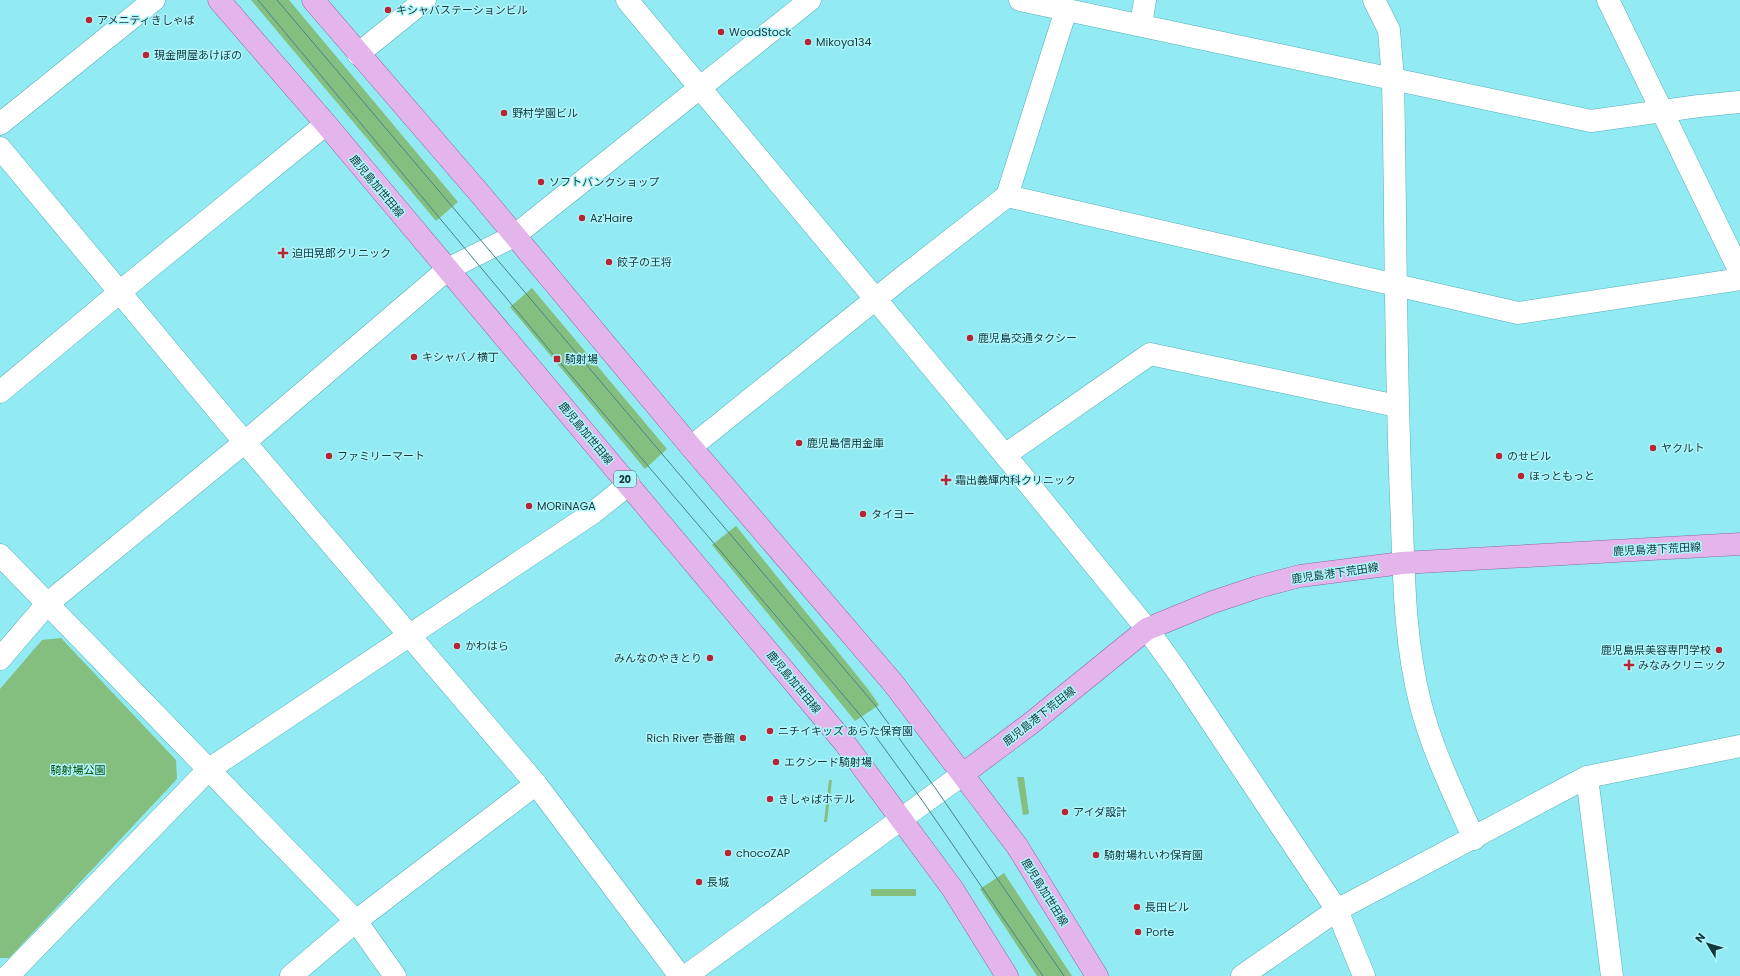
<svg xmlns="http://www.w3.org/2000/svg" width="1740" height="976" font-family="Poppins,'Noto Sans JP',sans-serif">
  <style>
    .green { fill: #84bf7f }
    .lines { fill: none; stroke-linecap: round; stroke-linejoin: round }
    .minor-casing { stroke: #56afb7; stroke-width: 23 }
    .major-casing { stroke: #8e69a4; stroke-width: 23 }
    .minor { stroke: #fff; stroke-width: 22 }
    .major { stroke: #e3b5ea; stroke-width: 22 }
    .tram { stroke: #478388; stroke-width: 1 }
    .poi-dot { fill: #b62531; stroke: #b0f5fb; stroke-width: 1.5 }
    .labels { text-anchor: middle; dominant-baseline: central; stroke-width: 3; stroke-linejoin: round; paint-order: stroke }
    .shield { fill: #b0f5fb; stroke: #417175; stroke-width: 1 }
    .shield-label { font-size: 10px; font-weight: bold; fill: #12393c }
    .poi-label { font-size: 11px; fill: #12393c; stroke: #b0f5fb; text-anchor: start }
    .street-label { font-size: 11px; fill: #12393c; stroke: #b0f5fb }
    .park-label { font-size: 11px; fill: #014b02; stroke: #b0f5fb }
  </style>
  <rect width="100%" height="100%" fill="#92ebf3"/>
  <g class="green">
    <polygon points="251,0 289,0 458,202 436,221"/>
    <polygon points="532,288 667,449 645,469 510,307"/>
    <polygon points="736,526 868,689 879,705 855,721 712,545"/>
    <polygon points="61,638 176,760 177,779 9,958 0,958 0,689 42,640"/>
    <polygon points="1017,777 1024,777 1029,814 1023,815"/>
    <polygon points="829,780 832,780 827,822 824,822"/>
    <polygon points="1004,873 1072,976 1037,976 980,889"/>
    <rect x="871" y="889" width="45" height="7"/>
  </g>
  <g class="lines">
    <g class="minor-casing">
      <g id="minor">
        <polyline points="627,0 1005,455 1147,629 1178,672 1337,910 1364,976"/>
        <polyline points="1020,0 1591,121 1699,106 1740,102"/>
        <path d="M 1374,0 L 1389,30 L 1393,79 C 1396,219 1395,358 1401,498 C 1404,566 1403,635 1420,702 C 1432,750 1454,794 1474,839"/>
        <polyline points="1608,0 1740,272"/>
        <polyline points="1141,25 1145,0"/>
        <polyline points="358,54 425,0"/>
        <polyline points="0,124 154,0"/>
        <polyline points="0,148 225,419 536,784 680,976"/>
        <polyline points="1007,196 1066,10"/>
        <polyline points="0,392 138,277 326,124"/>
        <polyline points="691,447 898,281 1007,196 1518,313 1740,279"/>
        <polyline points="1005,455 1150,354 1397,406"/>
        <polyline points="0,555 356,921 395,976"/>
        <polyline points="0,659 47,604 245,442 448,269 514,236 810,0"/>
        <polyline points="1587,777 1612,976"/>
        <polyline points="8,976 208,770 594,512 629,484"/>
        <polyline points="291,976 356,921 536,784"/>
        <polyline points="686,976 963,774"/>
        <polyline points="1242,976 1337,910 1587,777 1740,746"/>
      </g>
    </g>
    <g class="major-casing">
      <g id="major">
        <polyline points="219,0 326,124 844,742 952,888 1007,976"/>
        <polyline points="313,0 481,195 691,447 893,683 1017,846 1097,976"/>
        <polyline points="963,774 1030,724 1147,629 1213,602 1258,587 1300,576 1402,563 1740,544"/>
      </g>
    </g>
    <use href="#minor" class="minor"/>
    <use href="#major" class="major"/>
    <g class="tram">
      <polyline points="258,0 557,359 861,716 924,803 1043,976"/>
      <polyline points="277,0 875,705 936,789 1064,976"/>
    </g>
  </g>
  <g class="poi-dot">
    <circle cx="388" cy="10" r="4"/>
    <circle cx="89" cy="20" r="4"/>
    <circle cx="721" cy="32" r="4"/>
    <circle cx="808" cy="42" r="4"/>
    <circle cx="146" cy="55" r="4"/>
    <circle cx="504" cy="113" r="4"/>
    <circle cx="541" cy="182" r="4"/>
    <circle cx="582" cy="218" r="4"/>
    <path d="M281 247h4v4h4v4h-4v4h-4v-4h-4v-4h4z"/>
    <circle cx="609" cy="262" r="4"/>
    <circle cx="970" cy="338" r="4"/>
    <circle cx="414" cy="357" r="4"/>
    <rect x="553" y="355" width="8" height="8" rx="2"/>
    <circle cx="799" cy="443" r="4"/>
    <circle cx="1653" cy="448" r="4"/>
    <circle cx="329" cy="456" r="4"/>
    <circle cx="1499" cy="456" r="4"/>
    <circle cx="1521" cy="476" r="4"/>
    <path d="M944 474h4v4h4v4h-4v4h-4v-4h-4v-4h4z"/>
    <circle cx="529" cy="506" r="4"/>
    <circle cx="863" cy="514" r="4"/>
    <circle cx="457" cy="646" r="4"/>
    <circle cx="1719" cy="650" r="4"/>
    <circle cx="710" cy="658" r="4"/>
    <path d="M1627 659h4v4h4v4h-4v4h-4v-4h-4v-4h4z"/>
    <circle cx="770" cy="731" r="4"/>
    <circle cx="743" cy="738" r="4"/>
    <circle cx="776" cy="762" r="4"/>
    <circle cx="770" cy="799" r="4"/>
    <circle cx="1065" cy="812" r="4"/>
    <circle cx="728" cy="853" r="4"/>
    <circle cx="1096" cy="855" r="4"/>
    <circle cx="699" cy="882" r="4"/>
    <circle cx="1137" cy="907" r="4"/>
    <circle cx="1138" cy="932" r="4"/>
  </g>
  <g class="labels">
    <rect class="shield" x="614" y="471" width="22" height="16" rx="3"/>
    <g class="shield-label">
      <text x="625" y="479">20</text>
    </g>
    <g class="poi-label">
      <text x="396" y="10">キシャバステーションビル</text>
      <text x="97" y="20">アメニティきしゃば</text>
      <text x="729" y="32">WoodStock</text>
      <text x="816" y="42">Mikoya134</text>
      <text x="154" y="55">現金問屋あけぼの</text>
      <text x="512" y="113">野村学園ビル</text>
      <text x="549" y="182">ソフトバンクショップ</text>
      <text x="590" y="218">Az'Haire</text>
      <text x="292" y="253">迫田晃郎クリニック</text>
      <text x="617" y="262">餃子の王将</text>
      <text x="978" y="338">鹿児島交通タクシー</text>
      <text x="422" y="357">キシャバノ横丁</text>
      <text x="565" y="359">騎射場</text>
      <text x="807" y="443">鹿児島信用金庫</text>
      <text x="1661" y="448">ヤクルト</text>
      <text x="337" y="456">ファミリーマート</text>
      <text x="1507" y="456">のせビル</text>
      <text x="1529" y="476">ほっともっと</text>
      <text x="955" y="480">霜出義輝内科クリニック</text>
      <text x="537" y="506">MORiNAGA</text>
      <text x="871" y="514">タイヨー</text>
      <text x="465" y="646">かわはら</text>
      <text x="1711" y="650" text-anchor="end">鹿児島県美容専門学校</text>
      <text x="702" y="658" text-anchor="end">みんなのやきとり</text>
      <text x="1638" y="665">みなみクリニック</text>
      <text x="778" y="731">ニチイキッズ あらた保育園</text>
      <text x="735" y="738" text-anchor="end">Rich River 壱番館</text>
      <text x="784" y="762">エクシード騎射場</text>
      <text x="778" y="799">きしゃばホテル</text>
      <text x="1073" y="812">アイダ設計</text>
      <text x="736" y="853">chocoZAP</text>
      <text x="1104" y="855">騎射場れいわ保育園</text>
      <text x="707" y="882">長城</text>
      <text x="1145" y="907">長田ビル</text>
      <text x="1146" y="932">Porte</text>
    </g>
    <g class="street-label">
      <text transform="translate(377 186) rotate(50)">鹿児島加世田線</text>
      <text transform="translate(586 433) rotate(50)">鹿児島加世田線</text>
      <text transform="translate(1657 549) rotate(-3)">鹿児島港下荒田線</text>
      <text transform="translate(1335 573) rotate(-8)">鹿児島港下荒田線</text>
      <text transform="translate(794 682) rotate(50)">鹿児島加世田線</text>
      <text transform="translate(1039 716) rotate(-38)">鹿児島港下荒田線</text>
      <text transform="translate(1045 892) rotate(58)">鹿児島加世田線</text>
    </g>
    <g class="park-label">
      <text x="78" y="770">騎射場公園</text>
    </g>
  </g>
  <g transform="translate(1708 944) rotate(308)" stroke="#b0f5fb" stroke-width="3" paint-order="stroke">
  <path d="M0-3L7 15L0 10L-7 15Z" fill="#12393c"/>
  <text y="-6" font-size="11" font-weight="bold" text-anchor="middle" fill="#12393c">N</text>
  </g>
</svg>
